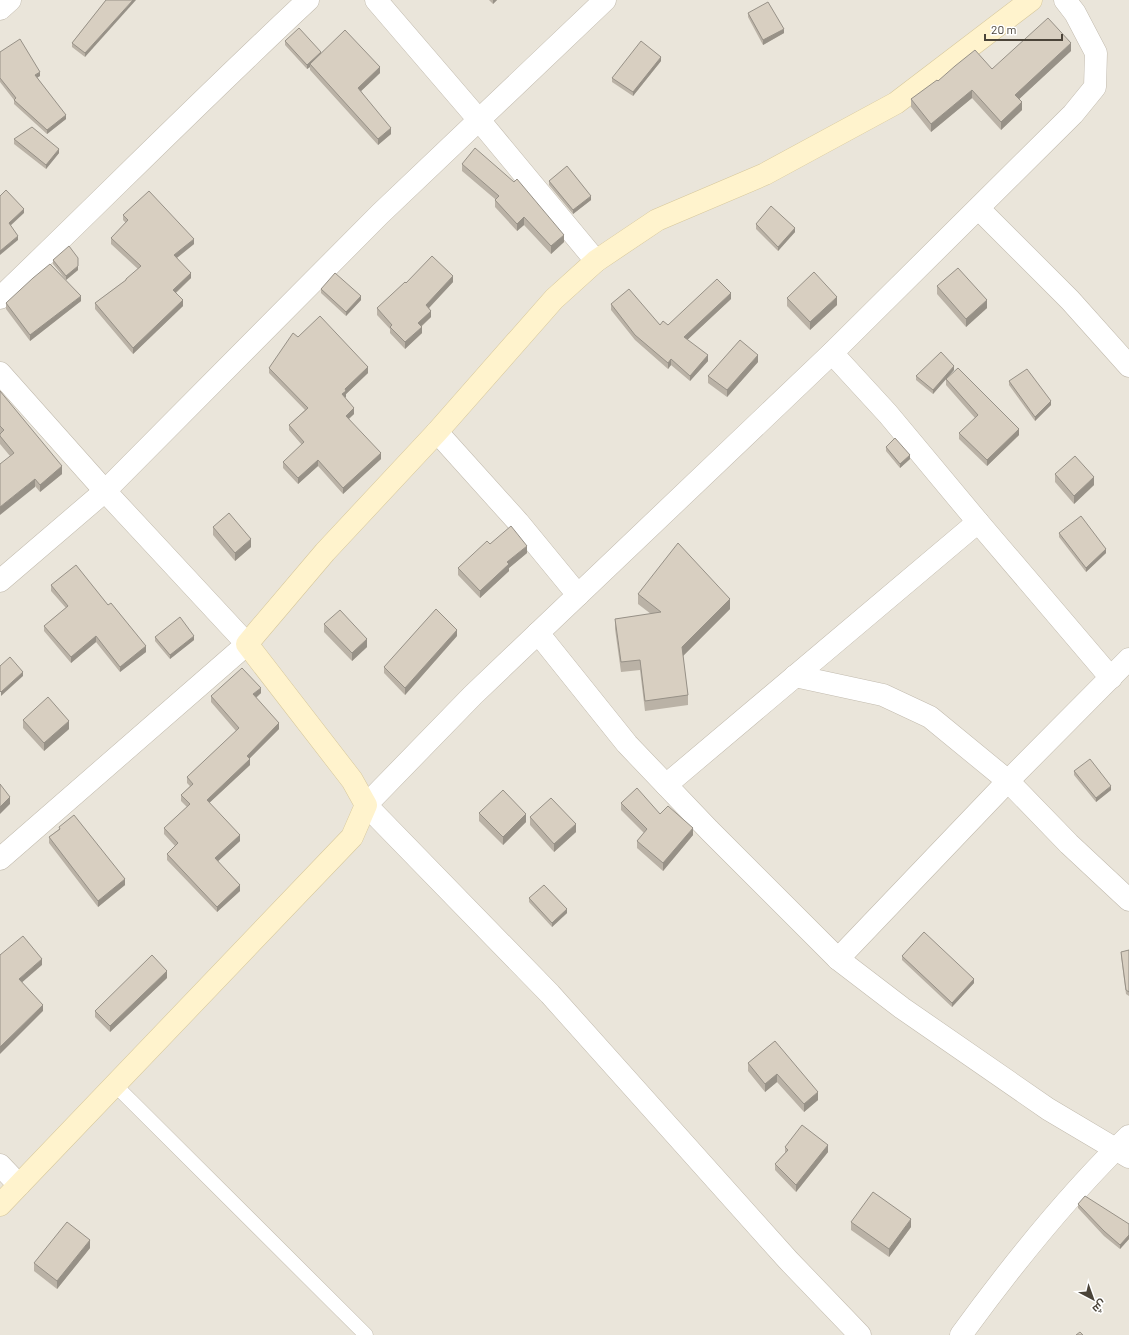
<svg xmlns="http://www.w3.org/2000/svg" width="1129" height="1335" font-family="Barlow,Cairo,sans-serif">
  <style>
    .residential { fill: #eae5da }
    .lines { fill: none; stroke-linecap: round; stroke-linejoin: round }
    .lane-casing { stroke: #c2bbae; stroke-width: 15 }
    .street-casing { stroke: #c2bbae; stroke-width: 23 }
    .secondary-casing { stroke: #d6c79b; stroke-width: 23 }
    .lane { stroke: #fff; stroke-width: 14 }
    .street { stroke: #fff; stroke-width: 22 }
    .secondary { stroke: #fff3cd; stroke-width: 22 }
    .wall { fill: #bab2a6 }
    .shaded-wall { fill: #979187 }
    .building { fill: #d8cfc1; stroke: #979187 }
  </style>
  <rect width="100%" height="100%" fill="#f6f3ec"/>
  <rect class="residential" x="0" y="0" width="1129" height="1335"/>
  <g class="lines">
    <g class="lane-casing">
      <polyline id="lane" points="115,1085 366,1335"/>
    </g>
    <g class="street-casing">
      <g id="street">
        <polyline points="376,0 479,120 596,261"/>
        <polyline points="0,9 10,0"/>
        <polyline points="979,209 1070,300 1129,366"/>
        <path d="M 0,298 C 103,199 203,98 308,0"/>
        <polyline points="832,353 888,414 978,522 1111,678"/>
        <polyline points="0,373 105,491 247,644 0,859"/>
        <polyline points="437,432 518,522 578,595"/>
        <polyline points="0,581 105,491 380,214 605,0"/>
        <polyline points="538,633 627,744 709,830 838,959 902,1008 1048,1109 1129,1157"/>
        <polyline points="795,676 883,695 930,717 1008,781 1069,844 1129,900"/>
        <polyline points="666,785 978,522"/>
        <polyline points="838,959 1008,781 1129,659"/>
        <polyline points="0,1165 19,1185"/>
        <polyline points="860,1335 788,1260 550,994 366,805 473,695 832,353 1073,114 1095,87 1096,53 1075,13 1065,0"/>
        <path d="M 961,1335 C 1012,1265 1066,1197 1129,1136"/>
      </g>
    </g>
    <g class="secondary-casing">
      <polyline id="secondary" points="0,1205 352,837 366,805 352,780 247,644 325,552 437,432 554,299 596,261 657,220 765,174 896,103 1031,0"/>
    </g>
    <use href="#lane" class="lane"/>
    <use href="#street" class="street"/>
    <use href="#secondary" class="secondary"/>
  </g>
  <g class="wall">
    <polygon points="106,0 85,57 72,47 72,43"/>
    <polygon points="489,0 497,0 493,4"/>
    <polygon points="748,13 784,33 763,45 748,17"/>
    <polygon points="285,41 321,53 380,73 361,91 391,134 378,145 310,70 310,67 307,69 285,45"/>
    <polygon points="1071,51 1019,99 1022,110 1001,130 972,98 931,132 911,107 911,99 938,81"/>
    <polygon points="0,52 40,76 37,77 66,119 47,134 14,104 14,100 0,82"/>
    <polygon points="661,61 633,96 612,82 612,78"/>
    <polygon points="14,139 59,153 46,169 14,144"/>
    <polygon points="462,164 564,242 551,254 524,225 517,231 495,207 495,199 462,171"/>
    <polygon points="549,181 591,200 573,214 549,185"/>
    <polygon points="123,215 194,244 177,258 191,278 176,293 183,306 133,354 95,309 95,303 126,280 126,279 138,269 111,244 111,238 126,223 123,220"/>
    <polygon points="756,224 795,232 778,251 756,229"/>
    <polygon points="53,260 78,270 66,280 53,264"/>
    <polygon points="453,282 429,308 431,317 422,326 422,333 405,349 390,333 390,329 377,315 377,308 406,283"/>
    <polygon points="937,286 987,308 966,327 937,294"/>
    <polygon points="321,289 361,300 346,316 321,293"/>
    <polygon points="787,298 837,305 810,330 787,306"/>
    <polygon points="731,299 687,340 708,361 690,381 671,365 668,369 635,340 611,310 611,304 660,325 668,325"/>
    <polygon points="81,301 30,341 6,309 6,303"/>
    <polygon points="298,337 368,373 346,394 346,397 345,398 354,414 349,419 381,459 343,494 318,466 298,484 283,468 283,462 302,445 289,430 289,425 305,410 269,373 269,368"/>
    <polygon points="758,362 727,397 708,383 708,376"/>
    <polygon points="954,370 948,377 1019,435 987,466 959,439 959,433 975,418 946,385 946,379 933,394 916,380 916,376"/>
    <polygon points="1009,381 1051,405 1035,421 1009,385"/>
    <polygon points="0,391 62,474 40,492 0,444"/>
    <polygon points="886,447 910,459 900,468 886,451"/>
    <polygon points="1055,474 1094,485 1074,504 1055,482"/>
    <polygon points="213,527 251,547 235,561 213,535"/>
    <polygon points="1059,533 1106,553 1086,572 1059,537"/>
    <polygon points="490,544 527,553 509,568 509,571 480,598 458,575 458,568"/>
    <polygon points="51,585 146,652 120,672 96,642 71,663 44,631 44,626 66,608 51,591"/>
    <polygon points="638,594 730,609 683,656 688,695 688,705 645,711 640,670 621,672 615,629 615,619 651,614 638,604"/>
    <polygon points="324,624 367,647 352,661 324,632"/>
    <polygon points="457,636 405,695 384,673 384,667"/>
    <polygon points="155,637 194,640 170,659 155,641"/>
    <polygon points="261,693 256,698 279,729 249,759 250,765 209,803 240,841 218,861 240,891 217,912 167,860 167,854 175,846 164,834 164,828 187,807 181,801 181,795 190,786 187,783 187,777 236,731 211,702 211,696"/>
    <polygon points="23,720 69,729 44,751 23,728"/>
    <polygon points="1074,771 1111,790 1096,802 1074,775"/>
    <polygon points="621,803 660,814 693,835 663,871 637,848 637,841 644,833 621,810"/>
    <polygon points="479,813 526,822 503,845 479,821"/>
    <polygon points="530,817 576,832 554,852 530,825"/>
    <polygon points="59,827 125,885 98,907 49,843 49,837 59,829"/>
    <polygon points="529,898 567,913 552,927 529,902"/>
    <polygon points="1129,950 1129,996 1126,994 1121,956 1121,952"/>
    <polygon points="902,956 974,983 952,1007 902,960"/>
    <polygon points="167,978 110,1032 95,1017 95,1011"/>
    <polygon points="775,1041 818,1100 804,1112 777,1082 765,1092 748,1071 748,1063"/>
    <polygon points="785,1147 828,1152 796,1192 775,1170 775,1164 785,1153"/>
    <polygon points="1078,1204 1129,1224 1129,1239 1120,1249 1104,1236 1078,1208"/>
    <polygon points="851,1222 911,1227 889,1257 851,1230"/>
    <polygon points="90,1248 57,1289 34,1271 34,1263"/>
  </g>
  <g class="shaded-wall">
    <polygon points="133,0 136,0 85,57 85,53"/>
    <polygon points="493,0 497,0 493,4"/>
    <polygon points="784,29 784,33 763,45 763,40"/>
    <polygon points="1071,43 1071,51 1015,103 1015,95"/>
    <polygon points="321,52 321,56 310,64 310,67 307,69 307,65"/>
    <polygon points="661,57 661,61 633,96 633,92"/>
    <polygon points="380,67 380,73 358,94 358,88"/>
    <polygon points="40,72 40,76 35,79 35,75"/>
    <polygon points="972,90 972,98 931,132 931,124"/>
    <polygon points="1022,102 1022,110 1001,130 1001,122"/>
    <polygon points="66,115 66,119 47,134 47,130"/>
    <polygon points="391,128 391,134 378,145 378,139"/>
    <polygon points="59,149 59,153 46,169 46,165"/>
    <polygon points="591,196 591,200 573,214 573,210"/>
    <polygon points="24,209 24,213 9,227 9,223"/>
    <polygon points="524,217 524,225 517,231 517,224"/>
    <polygon points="795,228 795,232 778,251 778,247"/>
    <polygon points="564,235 564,242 551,254 551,246"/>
    <polygon points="18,236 18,240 0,255 0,251"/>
    <polygon points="194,239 194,244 174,260 174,255"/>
    <polygon points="78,266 78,270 66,280 66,276"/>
    <polygon points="191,273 191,278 173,295 173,290"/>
    <polygon points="453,276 453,282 426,311 426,305"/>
    <polygon points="731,293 731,299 684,343 684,337"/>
    <polygon points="81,296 81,301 30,341 30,335"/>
    <polygon points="361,296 361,300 346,316 346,312"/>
    <polygon points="837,297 837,305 810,330 810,322"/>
    <polygon points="183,300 183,306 133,354 133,348"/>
    <polygon points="987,300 987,308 966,327 966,319"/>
    <polygon points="431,311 431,317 418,329 418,323"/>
    <polygon points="422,327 422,333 405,349 405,342"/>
    <polygon points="708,355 708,361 690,381 690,376"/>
    <polygon points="758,355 758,362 727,397 727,390"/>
    <polygon points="671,359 671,365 668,369 668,363"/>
    <polygon points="954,366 954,370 933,394 933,390"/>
    <polygon points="368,367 368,373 346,394 346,397 342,400 342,394 345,389"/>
    <polygon points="1051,401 1051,405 1035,421 1035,417"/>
    <polygon points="354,408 354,414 346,421 346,416"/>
    <polygon points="1019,429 1019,435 987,466 987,460"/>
    <polygon points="381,453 381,459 343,494 343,488"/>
    <polygon points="910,455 910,459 900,468 900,464"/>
    <polygon points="318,460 318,466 298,484 298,478"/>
    <polygon points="62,466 62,474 40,492 40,485"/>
    <polygon points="1094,477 1094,485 1074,504 1074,496"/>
    <polygon points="35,479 35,487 0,515 0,507"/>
    <polygon points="251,539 251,547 235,561 235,553"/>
    <polygon points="527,546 527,553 509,568 509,571 480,598 480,591 507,562"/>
    <polygon points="1106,549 1106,553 1086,572 1086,568"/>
    <polygon points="730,599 730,609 682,657 682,647"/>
    <polygon points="457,630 457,636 405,695 405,688"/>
    <polygon points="96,636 96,642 71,663 71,657"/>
    <polygon points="194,636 194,640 170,659 170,655"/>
    <polygon points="367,639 367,647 352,661 352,653"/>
    <polygon points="146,646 146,652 120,672 120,667"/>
    <polygon points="23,672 23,676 1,696 1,692"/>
    <polygon points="261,688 261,693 253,700 253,694"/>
    <polygon points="69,721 69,729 44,751 44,743"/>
    <polygon points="279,723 279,729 247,761 247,756"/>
    <polygon points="250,759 250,765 207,805 207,800"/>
    <polygon points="1111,786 1111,790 1096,802 1096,798"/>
    <polygon points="10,797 10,804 0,814 0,807"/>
    <polygon points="526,814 526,822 503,845 503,837"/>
    <polygon points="576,824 576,832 554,852 554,844"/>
    <polygon points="693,828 693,835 663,871 663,863"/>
    <polygon points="240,835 240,841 215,864 215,858"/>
    <polygon points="125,879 125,885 98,907 98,901"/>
    <polygon points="240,885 240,891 217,912 217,907"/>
    <polygon points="567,909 567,913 552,927 552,923"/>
    <polygon points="42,959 42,965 19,985 19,979"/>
    <polygon points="167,971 167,978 110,1032 110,1026"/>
    <polygon points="974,979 974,983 952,1007 952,1003"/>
    <polygon points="43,1005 43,1011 0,1054 0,1047"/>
    <polygon points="777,1074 777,1082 765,1092 765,1084"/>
    <polygon points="818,1092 818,1100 804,1112 804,1104"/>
    <polygon points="828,1145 828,1152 796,1192 796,1185"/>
    <polygon points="911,1219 911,1227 889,1257 889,1249"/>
    <polygon points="1129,1235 1129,1239 1120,1249 1120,1245"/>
    <polygon points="90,1240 90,1248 57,1289 57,1281"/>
  </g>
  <g class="building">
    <polygon points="106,0 133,0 85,53 72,43"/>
    <polygon points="768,2 784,29 763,40 748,13"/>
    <polygon points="1048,18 1071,43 1015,95 1022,102 1001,122 972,90 931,124 911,99 937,80 938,81 955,66 975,50 992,69"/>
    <polygon points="299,28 321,52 307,65 285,41"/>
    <polygon points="345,30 380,67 358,88 391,128 378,139 310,64"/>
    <polygon points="20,39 40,72 35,75 66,115 47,130 14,100 16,98 0,78 0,52"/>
    <polygon points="641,41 661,57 633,92 612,78"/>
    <polygon points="32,127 59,149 46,165 14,139"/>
    <polygon points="475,148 514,182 517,179 564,235 551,246 524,217 517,224 495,200 499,196 462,164"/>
    <polygon points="567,166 591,196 573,210 549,181"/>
    <polygon points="6,190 24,209 9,223 18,236 0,251 0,196"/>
    <polygon points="149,191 194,239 174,255 191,273 173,290 183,300 133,348 95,303 126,280 126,279 141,266 111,238 128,220 123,215"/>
    <polygon points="771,206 795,228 778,247 756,224"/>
    <polygon points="69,246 78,258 78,266 66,276 53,260"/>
    <polygon points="432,256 453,276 426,305 431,311 418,323 422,327 405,342 390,327 392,325 377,308 405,282 406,283"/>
    <polygon points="50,264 81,296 30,335 6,303 33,278"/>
    <polygon points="958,268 987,300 966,319 937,286"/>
    <polygon points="814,272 837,297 810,322 787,298"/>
    <polygon points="335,273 361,296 346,312 321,289"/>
    <polygon points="717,279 731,293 684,337 708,355 690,376 671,359 668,363 635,335 611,304 629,289 660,325 663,321 668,325"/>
    <polygon points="320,316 368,367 345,389 346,391 342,394 354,408 346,416 381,453 343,488 318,460 298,478 283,462 304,442 289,425 308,408 269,368 293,333 298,337"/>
    <polygon points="740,340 758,355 727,390 708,376"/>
    <polygon points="941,352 954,366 933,390 916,376"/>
    <polygon points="958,368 1019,429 987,460 959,433 978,415 946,379"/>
    <polygon points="1027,369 1051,401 1035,417 1009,381"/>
    <polygon points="0,391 62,466 40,485 35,479 0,507 0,464 14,453 0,436 0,434 4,430 0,426"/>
    <polygon points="895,438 910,455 900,464 886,447"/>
    <polygon points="1075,456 1094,477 1074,496 1055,474"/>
    <polygon points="229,513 251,539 235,553 213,527"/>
    <polygon points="1081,516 1106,549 1086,568 1059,533"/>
    <polygon points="511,526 527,546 507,562 509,564 480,591 458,568 487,541 490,544"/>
    <polygon points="678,543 730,599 682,647 688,695 645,701 640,660 621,662 615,619 661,612 638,594"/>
    <polygon points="76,565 108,605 111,603 146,646 120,667 96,636 71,657 44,626 68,606 51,585"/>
    <polygon points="436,609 457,630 405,688 384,667"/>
    <polygon points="340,610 367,639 352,653 324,624"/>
    <polygon points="180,617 194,636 170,655 155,637"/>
    <polygon points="10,657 23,672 1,692 0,691 0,666"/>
    <polygon points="242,668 261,688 253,694 279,723 247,756 250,759 207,800 240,835 215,858 240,885 217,907 167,854 178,843 164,828 190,804 181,795 193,784 187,777 239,728 211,696"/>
    <polygon points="48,697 69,721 44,743 23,720"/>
    <polygon points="1090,759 1111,786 1096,798 1074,771"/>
    <polygon points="0,784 10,797 0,807"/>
    <polygon points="637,788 660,814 668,806 693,828 663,863 637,841 647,829 621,803"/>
    <polygon points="503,790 526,814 503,837 479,813"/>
    <polygon points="551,798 576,824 554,844 530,817"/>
    <polygon points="74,815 125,879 98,901 49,837 60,829 59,827"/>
    <polygon points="544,885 567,909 552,923 529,898"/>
    <polygon points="924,932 974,979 952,1003 902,956"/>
    <polygon points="23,936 42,959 19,979 43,1005 0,1047 0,955"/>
    <polygon points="1129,950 1129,992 1126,990 1121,952"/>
    <polygon points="152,955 167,971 110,1026 95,1011"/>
    <polygon points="775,1041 818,1092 804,1104 777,1074 765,1084 748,1063"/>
    <polygon points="802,1125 828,1145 796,1185 775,1164 788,1150 785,1147"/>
    <polygon points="873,1192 911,1219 889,1249 851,1222"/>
    <polygon points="1085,1196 1129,1224 1129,1235 1120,1245 1104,1231 1078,1204"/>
    <polygon points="67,1222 90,1240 57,1281 34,1263"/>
    <polygon points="1080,1332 1083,1335 1076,1335"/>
  </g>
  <g transform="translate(1093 1299) rotate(139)" stroke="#ffffff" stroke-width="3" paint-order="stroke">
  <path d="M0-3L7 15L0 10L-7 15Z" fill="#4b4439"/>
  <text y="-6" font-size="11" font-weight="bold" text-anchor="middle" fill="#4b4439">ش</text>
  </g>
  <path d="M985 34v6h77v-6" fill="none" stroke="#4b4439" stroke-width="2"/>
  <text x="991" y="34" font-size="12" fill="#4b4439" stroke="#ffffff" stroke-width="3" paint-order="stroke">20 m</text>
</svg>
